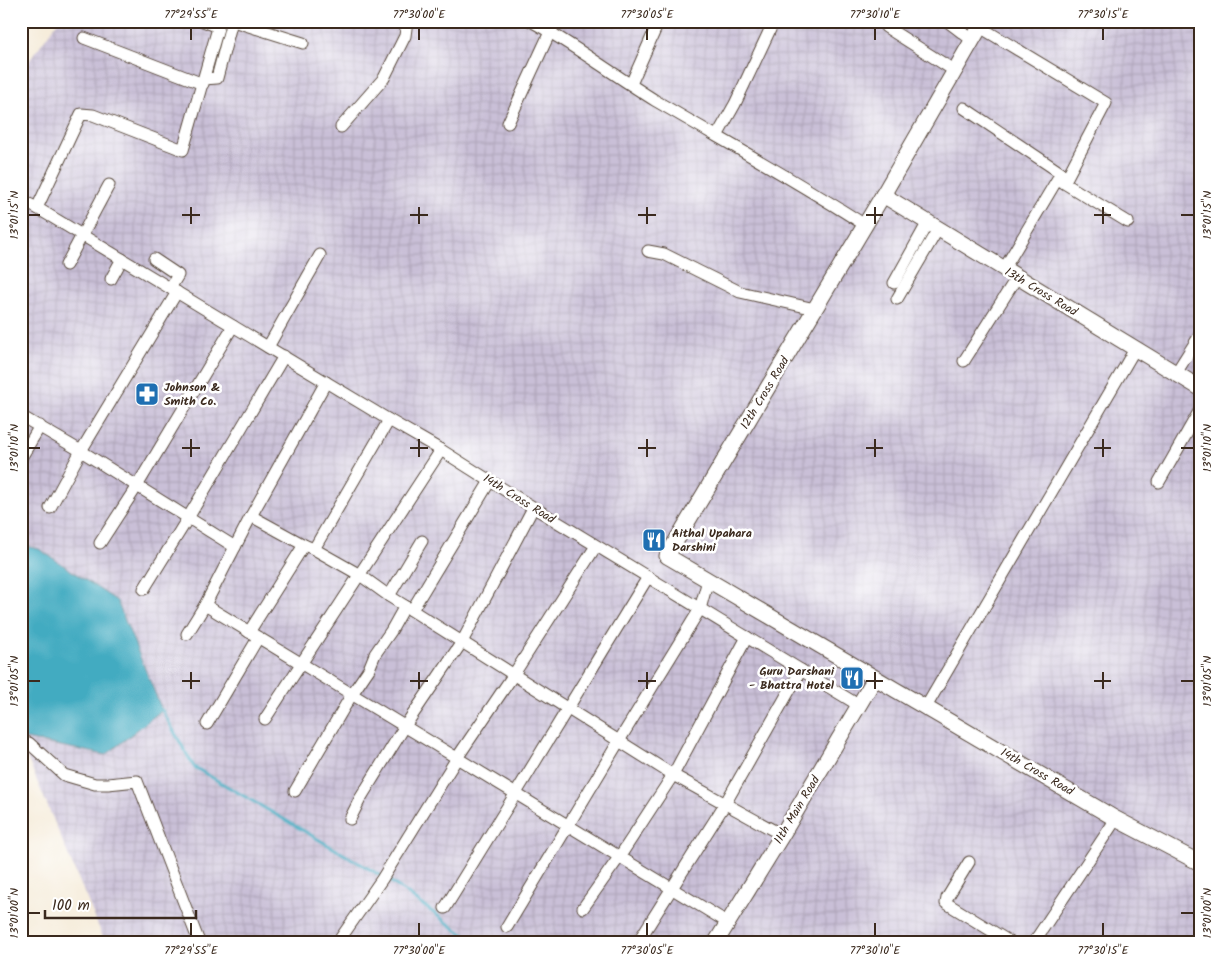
<svg xmlns="http://www.w3.org/2000/svg" width="1221" height="963" font-family="Kalam,sans-serif">
  <style>
    .industrial { fill: url(#industrial-grid) }
    .water { fill: #42abc1; stroke: #3e6a70 }
    .lines { fill: none; stroke-linecap: round; stroke-linejoin: round }
    .stream { stroke: #42abc1; stroke-width: 3 }
    .minor-casing { stroke: #57473a; stroke-width: 13 }
    .tertiary-casing { stroke: #57473a; stroke-width: 17 }
    .minor { stroke: #fff; stroke-width: 11 }
    .tertiary { stroke: #fff; stroke-width: 15 }
    .ticks { fill: none; stroke: #3b2a1e; stroke-width: 2 }
    .labels { text-anchor: middle; dominant-baseline: central; stroke-width: 5; stroke-linejoin: round; paint-order: stroke }
    .street-label { font-size: 12px; fill: #3b2a1e; stroke: #fff }
    .poi-label { font-size: 12px; font-weight: bold; fill: #3b2a1e; stroke: #fff; text-anchor: start }
    .neatline { fill: none; stroke: #3b2a1e; stroke-width: 2 }
    .ticks-label { font-size: 12px; text-anchor: middle; fill: #3b2a1e }
  </style>
  <defs>
    <pattern id="industrial-grid" width="8" height="8" patternUnits="userSpaceOnUse" patternTransform="scale(1.25)"><rect width="8" height="8" fill="#c9bfd7"/><path d="M0 4h8M4 0v8" fill="none" stroke="#aea4b8"/></pattern>
  </defs>
  <rect width="100%" height="100%" fill="#fff"/>
  <filter id="ink" filterUnits="userSpaceOnUse"><feTurbulence type="fractalNoise" baseFrequency=".02" numOctaves="2"/><feDisplacementMap in="SourceGraphic" scale="10" xChannelSelector="R" yChannelSelector="G"/><feConvolveMatrix kernelMatrix="1 2 1 2 8 2 1 2 1" color-interpolation-filters="sRGB"/></filter>
  <filter id="wash" filterUnits="userSpaceOnUse"><feTurbulence type="fractalNoise" baseFrequency=".0096" numOctaves="4" result="noise"/><feDisplacementMap in="SourceGraphic" scale="20" xChannelSelector="R" yChannelSelector="G"/><feGaussianBlur stdDeviation="1.12" result="paint"/><feColorMatrix in="noise" values="0 0 0 0 0 0 0 0 0 0 0 0 0 0 0 0 0 1.4 0 .05"/><feComposite in="paint" operator="in"/></filter>
  <g filter="url(#wash)">
    <rect width="100%" height="100%" fill="#f5ebd8"/>
    <polygon class="industrial" points="58,21 1200,21 1200,942 105,942 21,743 21,68 24,68"/>
    <polygon class="water" points="21,545 39,549 117,601 162,710 106,755 21,738"/>
    <g class="lines">
      <polyline class="stream" points="162,710 194,767 390,881 464,935 505,942"/>
    </g>
  </g>
  <g filter="url(#ink)">
    <g class="lines">
      <g class="minor-casing">
        <g id="minor">
          <polyline points="203,21 218,27"/>
          <polyline points="233,21 303,43"/>
          <path d="M 531,21 C 574,45 614,75 656,101 C 726,142 797,181 865,225"/>
          <polyline points="947,21 972,40"/>
          <polyline points="886,27 955,71"/>
          <polyline points="980,27 1106,103 1064,183 1128,222"/>
          <polyline points="84,38 203,84"/>
          <polyline points="204,79 217,78 232,21"/>
          <polyline points="631,84 659,21"/>
          <polyline points="964,108 1061,173 1004,269"/>
          <polyline points="508,123 550,32 556,21"/>
          <polyline points="341,127 384,78 405,36 407,21"/>
          <polyline points="717,136 735,104 774,21"/>
          <polyline points="21,200 37,208 389,420 441,450 490,481 860,706"/>
          <polyline points="37,208 81,114 93,115 183,150 220,21"/>
          <polyline points="648,251 664,254 740,292 815,309"/>
          <polyline points="154,259 178,275 170,288"/>
          <polyline points="66,265 109,185"/>
          <polyline points="111,279 122,259"/>
          <polyline points="894,283 928,222"/>
          <polyline points="897,299 938,229"/>
          <polyline points="268,347 320,255"/>
          <polyline points="964,361 1017,277"/>
          <polyline points="1176,373 1200,335"/>
          <polyline points="21,416 81,451 235,547"/>
          <polyline points="21,458 40,426"/>
          <polyline points="1159,482 1200,410"/>
          <polyline points="50,508 81,451 177,292"/>
          <polyline points="251,516 304,545 314,549 360,575 389,596 673,775 782,835"/>
          <polyline points="100,543 137,486 233,326"/>
          <polyline points="314,549 389,420"/>
          <polyline points="144,589 188,518 284,356"/>
          <polyline points="389,596 422,541"/>
          <path d="M 205,605 C 379,711 554,816 727,922"/>
          <polyline points="412,610 490,481"/>
          <polyline points="249,632 304,545"/>
          <polyline points="187,634 205,605 251,516 326,382"/>
          <polyline points="926,707 1135,349"/>
          <polyline points="265,719 441,450"/>
          <polyline points="207,724 258,638"/>
          <polyline points="21,741 29,743 64,775 95,784 108,784 137,781 199,942"/>
          <polyline points="295,791 352,694 369,669 375,654 391,631 405,606"/>
          <polyline points="350,819 360,799 405,726 462,642 533,508"/>
          <polyline points="969,862 947,898 946,903 1010,942"/>
          <polyline points="445,908 516,793 648,577"/>
          <polyline points="583,908 620,856 673,775 747,637"/>
          <polyline points="507,927 619,741 700,609 708,580"/>
          <polyline points="338,942 382,879 457,758 514,674 596,546"/>
          <polyline points="638,942 725,804 801,670"/>
          <polyline points="1034,942 1116,819"/>
        </g>
      </g>
      <g class="tertiary-casing">
        <g id="tertiary">
          <polyline points="984,21 980,27 883,195 667,556 1116,819 1200,863"/>
          <polyline points="883,195 1200,388"/>
          <polyline points="716,942 782,835 875,678"/>
        </g>
      </g>
      <use href="#minor" class="minor"/>
      <use href="#tertiary" class="tertiary"/>
    </g>
  </g>
  <path class="ticks" d="M 191,28 L 191,40M 419,28 L 419,40M 647,28 L 647,40M 875,28 L 875,40M 1103,28 L 1103,40M 191,207 L 191,224M 419,207 L 419,224M 647,207 L 647,224M 875,207 L 875,224M 1103,207 L 1103,224M 28,215 L 40,215M 182,215 L 200,215M 410,215 L 428,215M 638,215 L 656,215M 866,215 L 883,215M 1094,215 L 1111,215M 1181,215 L 1194,215M 191,439 L 191,457M 419,439 L 419,457M 647,439 L 647,457M 875,439 L 875,457M 1103,439 L 1103,457M 28,448 L 40,448M 182,448 L 200,448M 410,448 L 428,448M 638,448 L 656,448M 866,448 L 883,448M 1094,448 L 1111,448M 1181,448 L 1194,448M 191,672 L 191,689M 419,672 L 419,689M 647,672 L 647,689M 875,672 L 875,689M 1103,672 L 1103,689M 28,681 L 40,681M 182,681 L 200,681M 410,681 L 428,681M 638,681 L 656,681M 866,681 L 883,681M 1094,681 L 1111,681M 1181,681 L 1194,681M 28,913 L 40,913M 1181,913 L 1194,913M 191,923 L 191,936M 419,923 L 419,936M 647,923 L 647,936M 875,923 L 875,936M 1103,923 L 1103,936"/>
  <defs>
    <g id="pharmacy-square" transform="scale(1.25)"><rect x="-9" y="-9" width="18" height="18" rx="4" fill="#1f6fb2" stroke="#fff"/><path d="M-2-6h4v4h4v4h-4v4h-4v-4h-4v-4h4Z" fill="#fff"/></g>
    <g id="restaurant-square" transform="scale(1.25)"><rect x="-9" y="-9" width="18" height="18" rx="4" fill="#1f6fb2" stroke="#fff"/><path d="M-5-6h1v4h1v-4h1v4h1v-4h1v5L-1.5 .5V6h-2V.5L-5-1ZM5-6V6H3V1.5H1.5Q1.5-4 5-6Z" fill="#fff"/></g>
  </defs>
  <g fill-rule="evenodd">
    <use href="#pharmacy-square" x="147" y="394"/>
    <use href="#restaurant-square" x="654" y="540"/>
    <use href="#restaurant-square" x="852" y="678"/>
  </g>
  <g class="labels">
    <g class="street-label">
      <text transform="translate(1041 292) rotate(31)">13th Cross Road</text>
      <text transform="translate(765 393) rotate(-59)">12th Cross Road</text>
      <text transform="translate(519 499) rotate(32)">14th Cross Road</text>
      <text transform="translate(1037 772) rotate(30)">14th Cross Road</text>
      <text transform="translate(797 810) rotate(-59)">11th Main Road</text>
    </g>
    <g class="poi-label">
      <text x="164" y="387">Johnson &amp;<tspan x="164" dy="14">Smith Co.</tspan></text>
      <text x="672" y="533">Aithal Upahara<tspan x="672" dy="14">Darshini</tspan></text>
      <text x="834" y="671" text-anchor="end">Guru Darshani<tspan x="834" dy="14">- Bhattra Hotel</tspan></text>
    </g>
  </g>
  <rect width="1221" height="963" fill="none" stroke="#fff" stroke-width="55"/>
  <path d="M45 910v8h151v-8" fill="none" stroke="#3b2a1e" stroke-width="2.5"/>
  <text x="52" y="910" font-size="15" fill="#3b2a1e" stroke="#ffffff" stroke-width="4" paint-order="stroke">100 m</text>
  <rect x="28" y="28" width="1166" height="908" class="neatline"/>
  <g class="ticks-label">
    <text x="191" y="18">77°29'55"E</text>
    <text x="419" y="18">77°30'00"E</text>
    <text x="647" y="18">77°30'05"E</text>
    <text x="875" y="18">77°30'10"E</text>
    <text x="1103" y="18">77°30'15"E</text>
    <text transform="translate(14 215) rotate(-90)" y="4">13°01'15"N</text>
    <text transform="translate(1207 215) rotate(-90)" y="4">13°01'15"N</text>
    <text transform="translate(14 448) rotate(-90)" y="4">13°01'10"N</text>
    <text transform="translate(1207 448) rotate(-90)" y="4">13°01'10"N</text>
    <text transform="translate(14 681) rotate(-90)" y="4">13°01'05"N</text>
    <text transform="translate(1207 681) rotate(-90)" y="4">13°01'05"N</text>
    <text transform="translate(14 913) rotate(-90)" y="4">13°01'00"N</text>
    <text transform="translate(1207 913) rotate(-90)" y="4">13°01'00"N</text>
    <text x="191" y="954">77°29'55"E</text>
    <text x="419" y="954">77°30'00"E</text>
    <text x="647" y="954">77°30'05"E</text>
    <text x="875" y="954">77°30'10"E</text>
    <text x="1103" y="954">77°30'15"E</text>
  </g>
</svg>
